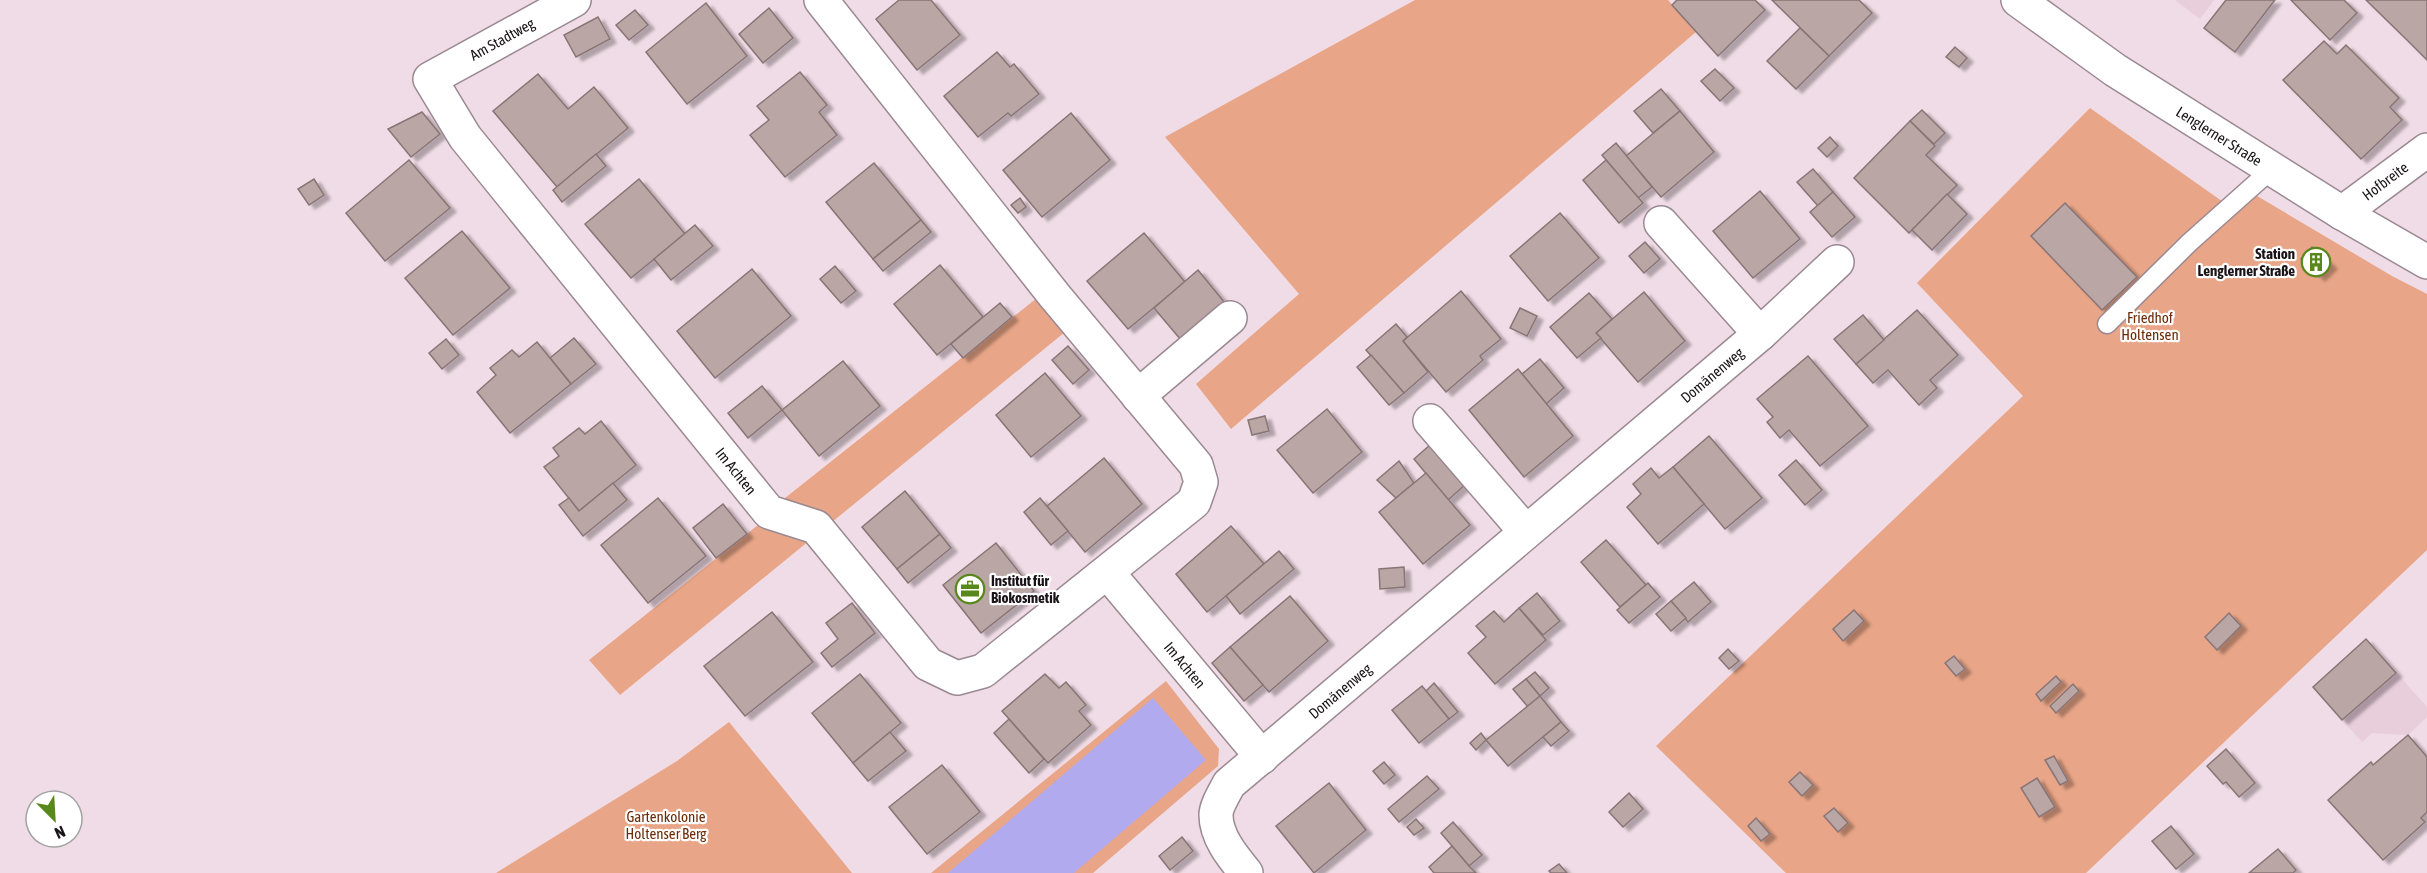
<svg xmlns="http://www.w3.org/2000/svg" width="2427" height="873" font-family="'Asap Condensed',sans-serif">
  <style>
    .built { fill: #e8cddb }
    .green { fill: #e8a587 }
    .water { fill: #b2aaef }
    .building { fill: #bba6a6; stroke: #887475; stroke-width: 1.5; filter: url(#shadow) }
    .lines { fill: none; stroke-linecap: round; stroke-linejoin: round }
    .service-casing { stroke: #9b8992; stroke-width: 21 }
    .minor-casing { stroke: #9b8992; stroke-width: 36 }
    .service { stroke: #fff; stroke-width: 18 }
    .minor { stroke: #fff; stroke-width: 33 }
    .labels { text-anchor: middle; dominant-baseline: central; stroke-width: 4.5; stroke-linejoin: round; paint-order: stroke }
    .street-label { font-size: 15px; fill: #1a1317; stroke: #fff }
    .poi-label { font-size: 15px; font-weight: bold; fill: #1a1317; stroke: #fff; text-anchor: end }
    .park-label { font-size: 15px; fill: #6b2b07; stroke: #fff }
  </style>
  <defs>
    <filter id="shadow"><feDropShadow dx="6" dy="4" stdDeviation="1.5" flood-color="#0004"/></filter>
  </defs>
  <rect width="100%" height="100%" fill="#f0dce6"/>
  <g class="built">
    <polygon points="2175,0 2214,0 2200,19"/>
    <polygon points="2366,639 2427,707 2427,717 2408,735 2372,733 2362,742 2313,687"/>
  </g>
  <g class="green">
    <polygon points="1415,0 1668,0 1696,32 1231,429 1196,384 1299,294 1165,137"/>
    <polygon points="2090,108 2226,204 2252,193 2392,276 2427,294 2427,550 2086,873 1786,873 1656,746 2023,396 1917,283"/>
    <polygon points="1037,298 1065,332 620,695 589,660 763,521 780,502"/>
    <polygon points="1166,681 1219,749 1218,766 1093,873 931,873"/>
    <polygon points="729,722 852,873 496,873 677,761"/>
  </g>
  <polygon class="water" points="1153,698 1206,760 1074,873 948,873"/>
  <g class="building">
    <polygon points="899,0 931,0 960,35 917,70 876,19"/>
    <polygon points="1677,0 1755,0 1765,10 1718,56 1672,5"/>
    <polygon points="1772,0 1859,0 1872,13 1829,56"/>
    <polygon points="2226,0 2275,0 2235,52 2204,28"/>
    <polygon points="2291,0 2344,0 2357,13 2330,40"/>
    <polygon points="2366,0 2427,0 2427,60 2407,40"/>
    <polygon points="706,3 747,56 687,104 646,52"/>
    <polygon points="769,8 793,38 763,63 739,34"/>
    <polygon points="635,10 648,25 629,40 616,25"/>
    <polygon points="598,17 610,39 576,57 564,35"/>
    <polygon points="1800,28 1829,56 1796,89 1767,61"/>
    <polygon points="2324,41 2337,54 2346,45 2399,98 2390,107 2402,120 2361,159 2283,80"/>
    <polygon points="1955,47 1967,58 1959,67 1946,57"/>
    <polygon points="997,52 1010,67 1014,64 1039,94 1011,116 1008,113 978,137 944,96"/>
    <polygon points="1715,69 1734,88 1720,101 1701,81"/>
    <polygon points="800,72 827,105 819,112 837,135 785,177 750,135 769,120 757,106"/>
    <polygon points="538,74 568,109 594,87 628,128 557,187 493,111"/>
    <polygon points="1661,89 1680,111 1653,133 1634,111"/>
    <polygon points="1922,110 1945,133 1934,144 1910,121"/>
    <polygon points="1680,111 1714,152 1661,197 1626,156"/>
    <polygon points="422,112 440,134 411,157 388,129"/>
    <polygon points="1071,113 1110,160 1042,217 1003,170"/>
    <polygon points="1910,121 1935,146 1926,155 1957,185 1909,233 1854,178"/>
    <polygon points="1830,137 1838,146 1827,157 1818,148"/>
    <polygon points="1616,143 1652,187 1638,198 1602,155"/>
    <polygon points="596,154 606,166 562,202 553,190"/>
    <polygon points="409,160 450,208 385,261 346,213"/>
    <polygon points="1606,160 1643,203 1619,223 1583,180"/>
    <polygon points="874,163 921,220 873,259 826,202"/>
    <polygon points="1813,169 1833,192 1818,206 1797,182"/>
    <polygon points="314,179 324,195 309,205 298,189"/>
    <polygon points="639,179 685,234 631,278 585,224"/>
    <polygon points="1760,191 1800,239 1753,278 1713,231"/>
    <polygon points="1833,192 1855,217 1832,237 1810,212"/>
    <polygon points="1947,194 1967,214 1932,250 1912,230"/>
    <polygon points="1020,198 1026,207 1018,213 1011,205"/>
    <polygon points="2065,203 2137,277 2102,310 2031,236"/>
    <polygon points="1560,213 1599,258 1548,301 1510,256"/>
    <polygon points="921,220 931,232 883,271 873,259"/>
    <polygon points="695,225 713,246 671,280 654,259"/>
    <polygon points="462,231 510,288 453,335 405,278"/>
    <polygon points="1144,233 1185,282 1128,329 1087,281"/>
    <polygon points="1645,242 1660,259 1644,273 1629,256"/>
    <polygon points="2312,247 2331,265 2319,277 2301,259"/>
    <polygon points="940,265 983,317 937,355 894,304"/>
    <polygon points="835,266 856,291 841,303 820,279"/>
    <polygon points="752,269 791,316 715,378 677,331"/>
    <polygon points="1198,270 1225,303 1181,340 1154,308"/>
    <polygon points="1461,291 1501,339 1480,356 1483,360 1446,392 1403,341"/>
    <polygon points="1644,292 1685,341 1638,382 1596,333"/>
    <polygon points="1589,293 1612,319 1596,333 1601,338 1577,358 1550,327"/>
    <polygon points="1000,303 1012,317 963,358 951,344"/>
    <polygon points="1520,308 1537,316 1527,336 1510,328"/>
    <polygon points="1917,310 1958,355 1930,380 1937,388 1919,405 1888,370 1873,383 1856,364"/>
    <polygon points="1863,315 1884,340 1856,364 1834,339"/>
    <polygon points="1396,324 1407,337 1403,341 1428,372 1404,393 1366,350"/>
    <polygon points="574,338 596,364 571,384 550,358"/>
    <polygon points="446,339 459,355 442,369 429,353"/>
    <polygon points="537,342 571,384 510,433 477,392 496,375 490,368 512,350 519,357"/>
    <polygon points="1068,346 1089,370 1073,384 1052,360"/>
    <polygon points="1371,355 1404,393 1389,405 1357,367"/>
    <polygon points="1808,356 1868,426 1820,466 1789,430 1780,438 1767,422 1773,417 1757,399"/>
    <polygon points="1540,359 1564,388 1546,404 1522,374"/>
    <polygon points="843,361 880,406 819,456 782,410"/>
    <polygon points="1518,369 1573,436 1524,477 1469,410"/>
    <polygon points="1045,373 1081,416 1031,457 996,415"/>
    <polygon points="762,386 782,410 748,438 728,413"/>
    <polygon points="1327,409 1362,452 1313,493 1277,450"/>
    <polygon points="1265,416 1269,431 1252,435 1248,420"/>
    <polygon points="601,421 636,465 579,511 544,467 559,456 553,448 579,428 585,434"/>
    <polygon points="1709,436 1762,498 1725,529 1673,467"/>
    <polygon points="1431,444 1466,484 1448,500 1414,459"/>
    <polygon points="1104,458 1142,504 1085,552 1047,506"/>
    <polygon points="1796,460 1822,490 1805,505 1779,475"/>
    <polygon points="1399,461 1414,483 1396,498 1377,480"/>
    <polygon points="1673,467 1704,504 1658,544 1627,507 1641,494 1633,484 1651,468 1659,478"/>
    <polygon points="1426,473 1470,525 1423,564 1379,512"/>
    <polygon points="613,483 627,500 583,536 559,505 569,498 579,511"/>
    <polygon points="905,491 940,534 897,569 862,527"/>
    <polygon points="658,498 706,556 648,603 601,545"/>
    <polygon points="1040,498 1068,531 1051,545 1024,512"/>
    <polygon points="723,504 747,534 716,558 693,528"/>
    <polygon points="1231,526 1264,564 1207,612 1176,574"/>
    <polygon points="940,534 951,548 908,583 897,569"/>
    <polygon points="1606,540 1646,585 1620,607 1581,562"/>
    <polygon points="996,543 1034,591 981,633 943,585"/>
    <polygon points="1279,551 1294,569 1240,614 1226,596"/>
    <polygon points="1404,567 1405,587 1380,589 1379,569"/>
    <polygon points="1694,582 1711,602 1688,622 1671,601"/>
    <polygon points="1648,583 1660,597 1629,623 1617,610"/>
    <polygon points="1537,593 1560,621 1543,635 1519,608"/>
    <polygon points="1290,596 1328,641 1269,692 1230,647"/>
    <polygon points="1671,601 1686,618 1671,631 1656,614"/>
    <polygon points="852,603 875,633 832,667 821,653 838,639 826,623"/>
    <polygon points="1519,608 1546,640 1495,684 1468,653 1486,637 1476,626 1494,611 1504,622"/>
    <polygon points="1854,610 1864,621 1843,641 1833,629"/>
    <polygon points="772,612 813,662 745,716 704,666"/>
    <polygon points="2229,613 2241,626 2217,650 2205,637"/>
    <polygon points="2366,639 2396,673 2342,720 2313,687"/>
    <polygon points="1230,647 1263,685 1244,701 1212,663"/>
    <polygon points="1728,649 1739,661 1729,669 1719,658"/>
    <polygon points="1954,656 1965,669 1956,676 1945,663"/>
    <polygon points="1535,672 1549,688 1540,696 1526,679"/>
    <polygon points="860,674 901,723 853,763 812,713"/>
    <polygon points="1045,674 1059,688 1066,682 1086,705 1079,711 1091,725 1048,763 1002,711"/>
    <polygon points="2056,676 2061,682 2041,701 2036,694"/>
    <polygon points="1526,679 1540,696 1528,707 1513,689"/>
    <polygon points="1434,683 1458,712 1449,719 1426,691"/>
    <polygon points="2073,684 2079,691 2056,713 2050,706"/>
    <polygon points="1422,686 1449,719 1419,743 1392,710"/>
    <polygon points="1540,696 1561,722 1508,766 1486,740"/>
    <polygon points="1009,719 1044,759 1029,773 994,733"/>
    <polygon points="1561,722 1569,731 1551,746 1543,737"/>
    <polygon points="890,732 906,751 868,781 853,763"/>
    <polygon points="1481,733 1486,740 1476,750 1470,743"/>
    <polygon points="2408,735 2427,757 2427,812 2421,818 2425,822 2383,860 2328,800 2371,762 2373,765"/>
    <polygon points="2226,749 2255,783 2239,797 2226,782 2223,784 2207,766"/>
    <polygon points="2054,756 2068,781 2060,785 2045,760"/>
    <polygon points="1384,762 1395,775 1384,784 1373,771"/>
    <polygon points="942,765 980,812 927,854 889,807"/>
    <polygon points="1800,772 1813,785 1802,796 1789,782"/>
    <polygon points="1427,776 1439,789 1399,822 1388,809"/>
    <polygon points="2037,778 2055,807 2039,817 2021,788"/>
    <polygon points="1329,783 1366,830 1314,873 1276,826"/>
    <polygon points="1629,793 1643,809 1623,827 1609,812"/>
    <polygon points="1834,808 1848,823 1838,832 1824,816"/>
    <polygon points="1756,818 1770,834 1761,841 1748,826"/>
    <polygon points="1416,819 1424,828 1414,835 1407,827"/>
    <polygon points="1453,822 1482,855 1469,866 1441,833"/>
    <polygon points="2171,826 2194,854 2176,869 2152,841"/>
    <polygon points="1182,837 1193,851 1170,870 1159,856"/>
    <polygon points="1452,846 1469,866 1476,873 1434,873 1429,867"/>
    <polygon points="2278,849 2296,870 2293,873 2249,873"/>
    <polygon points="1559,864 1567,873 1551,873 1549,871"/>
  </g>
  <g class="lines">
    <g class="service-casing">
      <polyline id="service" points="2107,324 2190,242 2272,169"/>
    </g>
    <g class="minor-casing">
      <g id="minor">
        <polyline points="574,0 430,79 465,137 769,512 816,527 928,664 957,678 983,671 1194,502 1201,482 1196,465 1054,295 821,0"/>
        <polyline points="2018,0 2115,70 2342,213 2427,262"/>
        <polyline points="2342,213 2427,150"/>
        <polyline points="1661,223 1760,334"/>
        <polyline points="1138,396 1230,318"/>
        <polyline points="1430,421 1526,532"/>
        <polyline points="1108,573 1262,757"/>
        <path d="M 1246,873 C 1233,857 1216,837 1216,815 C 1216,806 1225,792 1229,784 L 1760,334 L 1837,262"/>
      </g>
    </g>
    <use href="#service" class="service"/>
    <use href="#minor" class="minor"/>
  </g>
  <defs>
    <g id="building-ring" transform="scale(1.5)"><circle r="9.5" fill="#fff" stroke="#58881b" stroke-width="1.5"/><path d="M-4-6H4V6H1V3H-1V6H-4ZM-2.5-4.3h1.7v1.8h-1.7ZM.8-4.3h1.7v1.8H.8ZM-2.5-1h1.7V.8h-1.7ZM.8-1h1.7V.8H.8Z" fill="#58881b"/></g>
    <g id="office-ring" transform="scale(1.5)"><circle r="9.5" fill="#fff" stroke="#58881b" stroke-width="1.5"/><path d="M-6-3h4V-5.5h4V-3h4V5H-6ZM-1-4.5V-3h2v-1.5ZM-6 0V1H6V0Z" fill="#58881b"/></g>
  </defs>
  <g fill-rule="evenodd">
    <use href="#building-ring" x="2316" y="262"/>
    <use href="#office-ring" x="970" y="589"/>
  </g>
  <g class="labels">
    <g class="street-label">
      <text transform="translate(502 39) rotate(-29)">Am Stadtweg</text>
      <text transform="translate(2219 136) rotate(32)">Lenglerner Straße</text>
      <text transform="translate(2385 181) rotate(-37)">Hofbreite</text>
      <text transform="translate(1712 375) rotate(-40)">Domänenweg</text>
      <text transform="translate(736 471) rotate(51)">Im Achten</text>
      <text transform="translate(1185 665) rotate(50)">Im Achten</text>
      <text transform="translate(1340 691) rotate(-40)">Domänenweg</text>
    </g>
    <g class="poi-label">
      <text x="2295" y="253">Station<tspan x="2295" dy="17">Lenglerner Straße</tspan></text>
      <text x="991" y="580" text-anchor="start">Institut für<tspan x="991" dy="17">Biokosmetik</tspan></text>
    </g>
    <g class="park-label">
      <text x="2150" y="317">Friedhof<tspan x="2150" dy="17">Holtensen</tspan></text>
      <text x="666" y="816">Gartenkolonie<tspan x="666" dy="17">Holtenser Berg</tspan></text>
    </g>
  </g>
  <g transform="translate(54 819) rotate(156)"><circle r="28" fill="#ffffff" stroke="#a3a1a2" stroke-width="1.5"/>
  <path d="M0-4.5L10 22L0 15L-10 22Z" fill="#58881b"/>
  <text y="-9" font-size="16" font-weight="bold" text-anchor="middle" fill="#1a1317">N</text>
  </g>
</svg>
